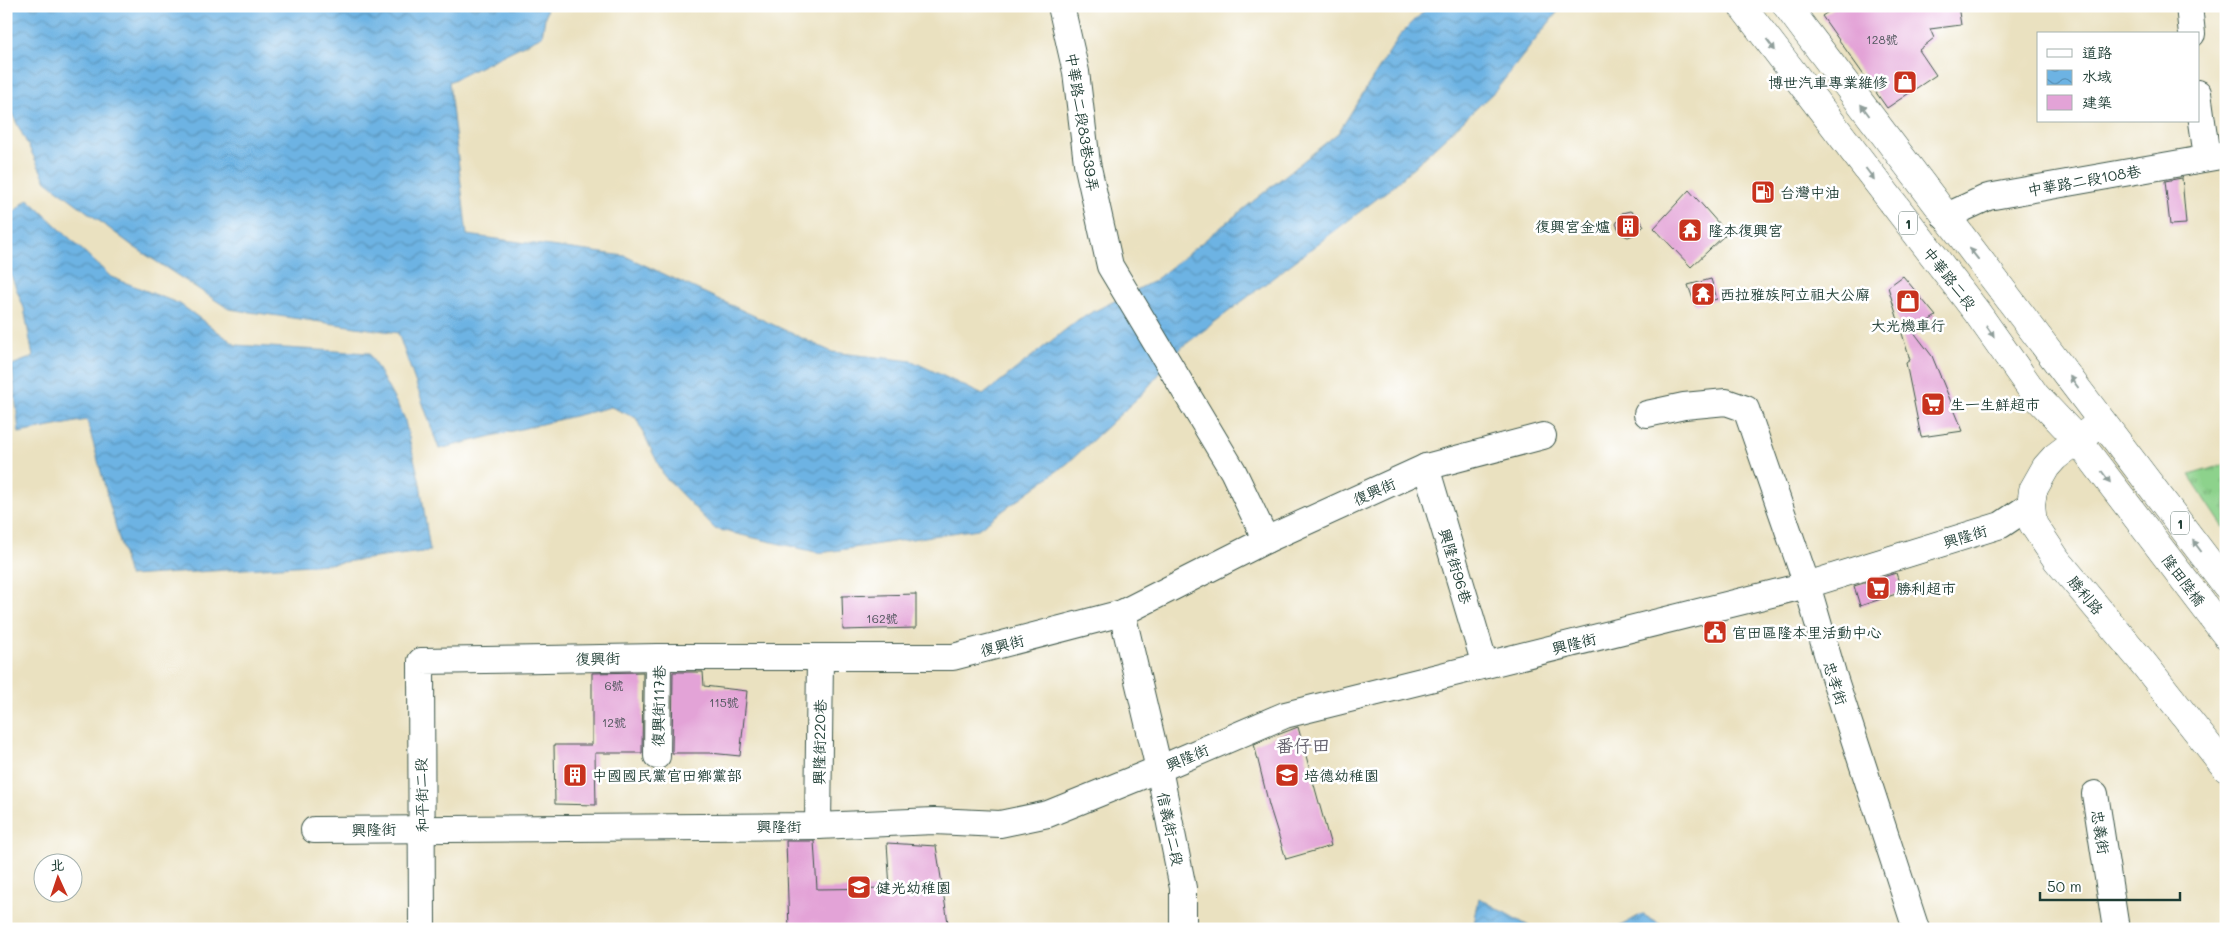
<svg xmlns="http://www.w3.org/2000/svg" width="2232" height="935" font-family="Mali,'LXGW WenKai TC',sans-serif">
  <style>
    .grass { fill: url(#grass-tufts); stroke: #568860 }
    .water { fill: url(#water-waves); stroke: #46788c }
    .building { fill: #e3a3d7 }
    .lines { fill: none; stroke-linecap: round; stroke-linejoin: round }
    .minor-casing { stroke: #3d5649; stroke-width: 28 }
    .major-casing { stroke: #3d5649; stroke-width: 29 }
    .minor { stroke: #fff; stroke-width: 26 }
    .major { stroke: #fff; stroke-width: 28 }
    .oneway { fill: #8f9e9a }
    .labels { text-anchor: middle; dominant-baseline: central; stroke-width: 5; stroke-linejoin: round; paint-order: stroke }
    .number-label { font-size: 12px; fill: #50565d }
    .shield { fill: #fff; stroke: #627771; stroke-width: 1 }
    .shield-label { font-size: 14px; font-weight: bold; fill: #1f3d34 }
    .poi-label { font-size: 15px; fill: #1f3d34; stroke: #fff; text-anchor: start }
    .street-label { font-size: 15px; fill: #1f3d34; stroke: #fff }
    .quarter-label { font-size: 18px; fill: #64616d; stroke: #fff }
  </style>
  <defs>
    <pattern id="grass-tufts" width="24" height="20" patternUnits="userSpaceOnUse" patternTransform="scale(1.25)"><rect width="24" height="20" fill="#8dd28c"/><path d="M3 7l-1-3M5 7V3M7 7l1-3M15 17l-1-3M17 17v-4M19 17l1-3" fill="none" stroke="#73ac73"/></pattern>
    <pattern id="water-waves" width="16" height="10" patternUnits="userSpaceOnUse" patternTransform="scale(1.25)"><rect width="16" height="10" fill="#6db3e3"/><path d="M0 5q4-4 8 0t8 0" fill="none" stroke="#5993b9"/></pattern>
  </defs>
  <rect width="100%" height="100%" fill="#fff"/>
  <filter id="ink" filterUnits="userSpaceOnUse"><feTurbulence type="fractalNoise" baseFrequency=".02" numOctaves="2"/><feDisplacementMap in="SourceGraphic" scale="10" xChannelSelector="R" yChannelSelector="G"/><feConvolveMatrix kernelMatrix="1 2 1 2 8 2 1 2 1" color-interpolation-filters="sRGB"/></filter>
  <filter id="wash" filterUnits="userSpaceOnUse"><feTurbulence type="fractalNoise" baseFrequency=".0096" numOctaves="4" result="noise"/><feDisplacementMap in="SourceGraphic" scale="20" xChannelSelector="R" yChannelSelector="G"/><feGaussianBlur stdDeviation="1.12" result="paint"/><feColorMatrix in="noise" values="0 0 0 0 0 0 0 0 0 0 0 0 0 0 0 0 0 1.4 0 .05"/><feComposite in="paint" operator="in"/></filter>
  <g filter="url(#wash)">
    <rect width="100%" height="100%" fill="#eae1c0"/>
    <polygon class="grass" points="2226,464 2226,531 2189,475"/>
    <g class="water">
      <polygon points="6,6 547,6 542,36 449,82 467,235 625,256 832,352 912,361 983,395 1079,319 1154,281 1338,133 1400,35 1429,6 1562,6 1496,90 1391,188 1182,347 1143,393 1068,463 978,529 820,553 715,529 664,476 636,418 611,407 439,449 398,333 229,309 134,247 46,181 6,102"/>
      <polygon points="28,199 111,277 180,304 236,345 369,353 404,417 420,483 430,551 328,564 129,576 87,420 19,433 12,365 33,357 24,308 6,263 6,219"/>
      <polygon points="1479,898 1534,929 1473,929"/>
      <polygon points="1642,914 1668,929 1615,929"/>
    </g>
    <g id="blocks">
      <g class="building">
        <polygon points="1837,6 1958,6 1961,25 1930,29 1934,38 1919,50 1936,75 1887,108 1822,16"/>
        <polygon points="2182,178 2186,224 2170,225 2165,181"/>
        <polygon points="1689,190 1727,233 1691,267 1654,228"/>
        <polygon points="1630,211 1638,216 1644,226 1636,234 1628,237 1621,234 1616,224 1622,213"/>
        <polygon points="1903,276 1936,316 1913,331 1932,356 1963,431 1921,437 1906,363 1910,360 1888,287"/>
        <polygon points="1711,279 1717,299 1695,305 1688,285"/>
        <polygon points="1896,573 1902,592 1860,606 1854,586"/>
        <polygon points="916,594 916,628 843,630 842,596"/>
        <polygon points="643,672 642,753 595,753 596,805 555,804 554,745 592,745 592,673"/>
        <polygon points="673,672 703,672 704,686 747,691 740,756 710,753 672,753"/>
        <polygon points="1298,727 1331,846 1286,859 1269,805 1254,744"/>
        <polygon points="786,841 814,841 817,889 890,888 887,843 936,846 949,929 789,929"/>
      </g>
    </g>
  </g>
  <g filter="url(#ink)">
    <use href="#blocks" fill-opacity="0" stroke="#3d5649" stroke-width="1"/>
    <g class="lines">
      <g class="minor-casing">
        <g id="minor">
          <polyline points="1061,6 1076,72 1087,163 1110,266 1233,471 1266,540"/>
          <polyline points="2189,6 2192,34"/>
          <polyline points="2198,93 2207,157"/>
          <polyline points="1945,217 1988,197 2226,155"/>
          <polyline points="1647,414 1684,406 1726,402 1746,409 1807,585 1833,674 1916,929"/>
          <polyline points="1426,467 1485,665"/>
          <polyline points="1122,613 1159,769 1183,888 1183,929"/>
          <polyline points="657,756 658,657"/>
          <polyline points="2095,794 2116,929"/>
          <polyline points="818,826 820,658"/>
          <polyline points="314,830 818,826 934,821 1000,824 1048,814 1159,769 1285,715 1807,585 2001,525 2031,505"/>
          <polyline points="422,929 421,661 658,657 953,657 1122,613 1266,540 1426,467 1543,436"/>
        </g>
      </g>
      <g class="major-casing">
        <g id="major">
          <polyline points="1742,6 1976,311 2036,396 2077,439 2226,635"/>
          <path d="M 1787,6 C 1932,200 2081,391 2226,585"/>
          <polyline points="2092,429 2055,457 2046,467 2033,490 2031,505 2033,524 2057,560 2140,659 2226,768"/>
        </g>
      </g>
      <use href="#minor" class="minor"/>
      <use href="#major" class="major"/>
    </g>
    <defs><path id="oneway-solid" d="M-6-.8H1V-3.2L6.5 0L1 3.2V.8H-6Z" transform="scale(1.25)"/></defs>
    <g class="oneway">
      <use href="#oneway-solid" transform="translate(1771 45) rotate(53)"/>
      <use href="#oneway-solid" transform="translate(1865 110) rotate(-127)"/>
      <use href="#oneway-solid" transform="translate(1870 174) rotate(53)"/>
      <use href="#oneway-solid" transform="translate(1974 254) rotate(-128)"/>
      <use href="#oneway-solid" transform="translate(1990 331) rotate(55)"/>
      <use href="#oneway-solid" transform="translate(2074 382) rotate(-127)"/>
      <use href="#oneway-solid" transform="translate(2106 477) rotate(53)"/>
      <use href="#oneway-solid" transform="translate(2197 546) rotate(-127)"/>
    </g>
  </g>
  <defs>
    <g id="shop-square" transform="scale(1.25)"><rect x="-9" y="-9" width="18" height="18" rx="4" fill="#c8321e" stroke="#fff"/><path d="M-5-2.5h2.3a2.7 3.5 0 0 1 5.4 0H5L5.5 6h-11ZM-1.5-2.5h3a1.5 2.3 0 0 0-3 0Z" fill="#fff"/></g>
    <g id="fuel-square" transform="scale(1.25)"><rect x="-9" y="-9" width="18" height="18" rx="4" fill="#c8321e" stroke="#fff"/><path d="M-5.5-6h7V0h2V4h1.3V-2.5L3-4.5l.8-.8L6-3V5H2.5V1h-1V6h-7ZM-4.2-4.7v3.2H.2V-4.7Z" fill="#fff"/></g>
    <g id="building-square" transform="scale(1.25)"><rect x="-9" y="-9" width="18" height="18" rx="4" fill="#c8321e" stroke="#fff"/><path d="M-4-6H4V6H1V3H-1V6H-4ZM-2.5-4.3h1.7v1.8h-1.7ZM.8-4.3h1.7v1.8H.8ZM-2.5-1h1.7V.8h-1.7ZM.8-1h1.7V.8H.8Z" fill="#fff"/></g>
    <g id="temple-square" transform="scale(1.25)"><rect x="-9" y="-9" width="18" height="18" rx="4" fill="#c8321e" stroke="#fff"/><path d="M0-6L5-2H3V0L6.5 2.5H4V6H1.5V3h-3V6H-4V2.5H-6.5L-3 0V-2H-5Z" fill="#fff"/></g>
    <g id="supermarket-square" transform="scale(1.25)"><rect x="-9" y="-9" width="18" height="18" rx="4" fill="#c8321e" stroke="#fff"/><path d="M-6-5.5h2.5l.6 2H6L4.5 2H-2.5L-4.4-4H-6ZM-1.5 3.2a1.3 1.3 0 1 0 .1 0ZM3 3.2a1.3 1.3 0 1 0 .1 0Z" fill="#fff"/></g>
    <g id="civic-square" transform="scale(1.25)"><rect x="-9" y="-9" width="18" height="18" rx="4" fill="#c8321e" stroke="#fff"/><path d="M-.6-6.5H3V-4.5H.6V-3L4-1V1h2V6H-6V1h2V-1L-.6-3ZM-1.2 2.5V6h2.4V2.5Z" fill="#fff"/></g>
    <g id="school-square" transform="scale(1.25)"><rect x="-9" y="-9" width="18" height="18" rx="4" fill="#c8321e" stroke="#fff"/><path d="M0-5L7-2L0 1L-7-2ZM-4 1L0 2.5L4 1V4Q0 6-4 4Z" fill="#fff"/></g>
  </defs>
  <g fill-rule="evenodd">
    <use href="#shop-square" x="1905" y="82"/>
    <use href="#fuel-square" x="1763" y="192"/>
    <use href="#building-square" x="1628" y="226"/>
    <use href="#temple-square" x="1690" y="230"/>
    <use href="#temple-square" x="1703" y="294"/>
    <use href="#shop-square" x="1908" y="301"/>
    <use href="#supermarket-square" x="1933" y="404"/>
    <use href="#supermarket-square" x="1878" y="588"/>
    <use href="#civic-square" x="1715" y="632"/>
    <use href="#building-square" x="575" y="775"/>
    <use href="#school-square" x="1287" y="775"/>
    <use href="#school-square" x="859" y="887"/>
  </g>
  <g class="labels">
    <g class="number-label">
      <text x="1882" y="39">128號</text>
      <text x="882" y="618">162號</text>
      <text x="614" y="685">6號</text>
      <text x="724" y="702">115號</text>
      <text x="614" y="722">12號</text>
    </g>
    <g class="shield">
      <rect x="1899" y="211.5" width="18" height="23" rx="4"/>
      <rect x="2171" y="511.5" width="18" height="23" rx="4"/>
    </g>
    <g class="shield-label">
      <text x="1908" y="223">1</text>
      <text x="2180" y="523">1</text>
    </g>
    <g class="poi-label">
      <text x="1888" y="82" text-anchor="end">博世汽車專業維修</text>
      <text x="1780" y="192">台灣中油</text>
      <text x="1610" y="226" text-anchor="end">復興宮金爐</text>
      <text x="1708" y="230">隆本復興宮</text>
      <text x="1720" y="294">西拉雅族阿立祖大公廨</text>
      <text x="1908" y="325" text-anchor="middle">大光機車行</text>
      <text x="1950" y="404">生一生鮮超市</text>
      <text x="1896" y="588">勝利超市</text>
      <text x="1732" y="632">官田區隆本里活動中心</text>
      <text x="592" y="775">中國國民黨官田鄉黨部</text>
      <text x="1304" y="775">培德幼稚園</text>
      <text x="876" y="887">健光幼稚園</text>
    </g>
    <g class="street-label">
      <text transform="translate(1083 122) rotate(81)">中華路二段83巷39弄</text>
      <text transform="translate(2084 180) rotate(-10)">中華路二段108巷</text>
      <text transform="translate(1950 278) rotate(52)">中華路二段</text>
      <text transform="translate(1374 491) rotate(-24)">復興街</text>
      <text transform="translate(1965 536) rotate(-17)">興隆街</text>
      <text transform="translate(1456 566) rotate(73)">興隆街96巷</text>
      <text transform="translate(2184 580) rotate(53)">隆田陸橋</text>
      <text transform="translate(2086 595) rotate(50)">勝利路</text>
      <text transform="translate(1574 643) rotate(-14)">興隆街</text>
      <text transform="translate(1002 645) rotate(-15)">復興街</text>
      <text transform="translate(598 658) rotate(-1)">復興街</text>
      <text transform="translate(1836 683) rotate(72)">忠孝街</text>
      <text transform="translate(658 706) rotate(-89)">復興街117巷</text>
      <text transform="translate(819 742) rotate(-89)">興隆街220巷</text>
      <text transform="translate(1187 757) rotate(-23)">興隆街</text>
      <text transform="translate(421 795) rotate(-91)">和平街二段</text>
      <text x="779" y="826">興隆街</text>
      <text transform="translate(374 829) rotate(-1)">興隆街</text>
      <text transform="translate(1171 829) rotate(78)">信義街二段</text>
      <text transform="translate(2101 832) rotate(81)">忠義街</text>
    </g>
    <g class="quarter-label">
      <text x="1303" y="745">番仔田</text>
    </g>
  </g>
  <rect width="2232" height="935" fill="none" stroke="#fff" stroke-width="25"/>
  <rect x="2037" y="32" width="162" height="90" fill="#ffffff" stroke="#a5b1ae"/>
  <rect x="2047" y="49" width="25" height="8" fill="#ffffff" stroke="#a5b1ae"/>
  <text x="2082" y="58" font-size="15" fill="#1f3d34">道路</text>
  <rect x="2047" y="70" width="25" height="15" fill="url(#water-waves)" stroke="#a5b1ae"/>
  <text x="2082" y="82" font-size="15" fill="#1f3d34">水域</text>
  <rect x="2047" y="95" width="25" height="15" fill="#e3a3d7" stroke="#a5b1ae"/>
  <text x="2082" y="108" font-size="15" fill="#1f3d34">建築</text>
  <g transform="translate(58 878) rotate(357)"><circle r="24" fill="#ffffff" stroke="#a5b1ae"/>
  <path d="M0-4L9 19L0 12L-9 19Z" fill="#c8321e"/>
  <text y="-8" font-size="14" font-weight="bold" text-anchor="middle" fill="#1f3d34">北</text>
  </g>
  <path d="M2040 892v8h140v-8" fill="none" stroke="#1f3d34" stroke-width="2.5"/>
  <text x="2047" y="892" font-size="15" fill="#1f3d34" stroke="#ffffff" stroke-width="4" paint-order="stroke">50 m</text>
</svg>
